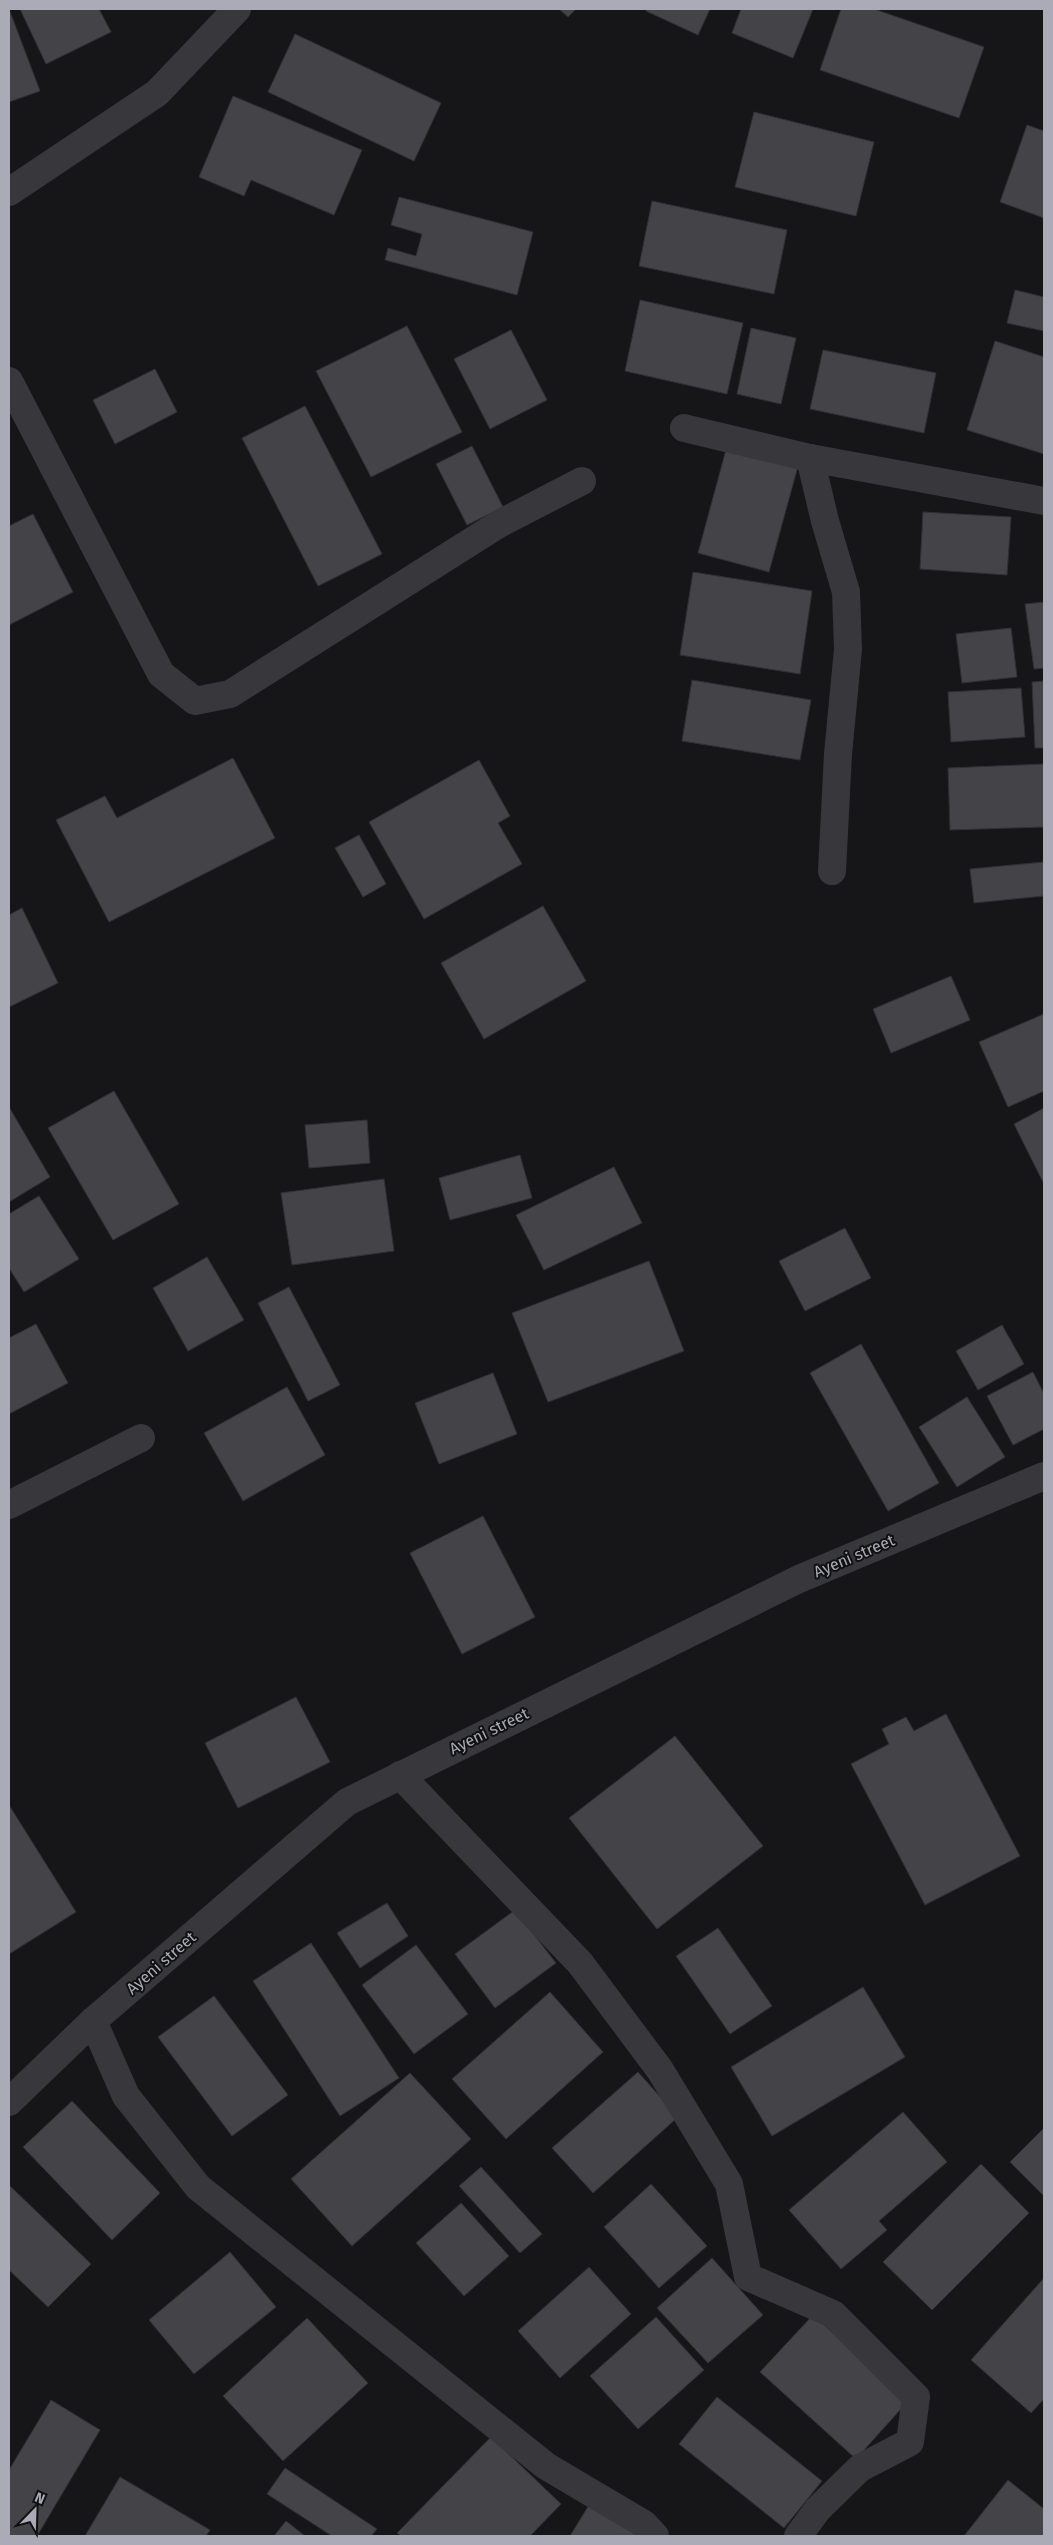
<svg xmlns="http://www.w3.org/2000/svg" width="1053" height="2545" font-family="'Fira Sans',sans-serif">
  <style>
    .building { fill: #444348; stroke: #313034 }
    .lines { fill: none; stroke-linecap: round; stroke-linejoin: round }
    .minor { stroke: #38383c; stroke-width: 28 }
    .labels { text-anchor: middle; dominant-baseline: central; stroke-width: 4; stroke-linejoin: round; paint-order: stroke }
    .street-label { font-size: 16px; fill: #aaabb6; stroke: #111113 }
  </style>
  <rect width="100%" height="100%" fill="#161618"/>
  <g class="building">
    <polygon points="9,9 40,91 9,102"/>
    <polygon points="20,9 99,9 111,32 46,64"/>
    <polygon points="559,9 576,9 568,17"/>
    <polygon points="647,9 710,9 698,35 646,11"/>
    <polygon points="741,9 813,9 793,58 732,33"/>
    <polygon points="841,9 874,9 984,47 959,118 820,70"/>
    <polygon points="295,34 441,103 414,161 268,92"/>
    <polygon points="233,96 362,150 334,215 251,180 244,196 199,177"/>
    <polygon points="754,112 874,142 856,216 735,187"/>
    <polygon points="1027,125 1044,131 1044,218 1000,202"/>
    <polygon points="399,197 533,232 517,295 385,260 388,248 416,256 422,234 391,225"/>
    <polygon points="652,201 787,230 774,294 639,266"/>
    <polygon points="1015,290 1044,297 1044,331 1007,323"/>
    <polygon points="640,300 743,323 727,394 625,371"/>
    <polygon points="407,326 462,432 371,477 316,371"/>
    <polygon points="751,328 796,338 781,404 737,394"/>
    <polygon points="511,330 547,400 490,429 454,359"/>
    <polygon points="995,341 1044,357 1044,454 967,430"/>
    <polygon points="823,350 936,373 924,433 810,409"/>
    <polygon points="155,369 177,412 115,444 93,400"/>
    <polygon points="305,406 382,554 318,586 242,438"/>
    <polygon points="472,446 503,507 467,525 436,464"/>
    <polygon points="727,446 798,466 769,572 698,553"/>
    <polygon points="923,512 1011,517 1007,575 920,569"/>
    <polygon points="33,514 73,592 9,625 9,526"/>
    <polygon points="693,572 812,591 800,674 680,655"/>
    <polygon points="1044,602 1044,668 1034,669 1025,604"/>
    <polygon points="1011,628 1017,677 962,683 956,634"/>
    <polygon points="692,680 811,700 800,760 682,741"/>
    <polygon points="1044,681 1044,748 1035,748 1032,682"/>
    <polygon points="1021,688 1025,737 951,742 948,692"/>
    <polygon points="233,758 275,838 109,922 56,820 105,796 117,818"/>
    <polygon points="479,760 510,816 498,823 522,864 424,919 369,822"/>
    <polygon points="1044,764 1044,827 950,830 948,768"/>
    <polygon points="359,835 386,884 363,897 335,848"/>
    <polygon points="1044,862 1044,896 974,903 970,869"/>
    <polygon points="543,906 586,981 484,1039 441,963"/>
    <polygon points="22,908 58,983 9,1007 9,915"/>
    <polygon points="951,976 970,1020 891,1053 873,1009"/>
    <polygon points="1044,1014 1044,1091 1008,1107 979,1042"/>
    <polygon points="114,1091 179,1204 113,1240 48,1128"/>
    <polygon points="9,1107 50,1177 9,1202"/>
    <polygon points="1044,1108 1044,1184 1014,1124"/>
    <polygon points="367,1120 370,1163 309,1168 305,1125"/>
    <polygon points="520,1155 532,1198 450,1220 439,1178"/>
    <polygon points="614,1167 642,1223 544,1270 516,1215"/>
    <polygon points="384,1179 394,1251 292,1265 281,1193"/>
    <polygon points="39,1196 79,1259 24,1292 9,1268 9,1214"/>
    <polygon points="845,1228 871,1278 805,1311 779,1261"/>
    <polygon points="207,1257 244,1320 188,1351 153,1288"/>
    <polygon points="649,1261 684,1351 548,1402 512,1313"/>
    <polygon points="289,1287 340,1385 308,1401 258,1303"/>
    <polygon points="36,1324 68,1383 9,1414 9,1338"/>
    <polygon points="1002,1325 1024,1364 978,1390 956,1351"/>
    <polygon points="861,1344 939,1483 888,1511 810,1373"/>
    <polygon points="1033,1372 1044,1394 1044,1429 1013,1445 987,1396"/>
    <polygon points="493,1373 517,1434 439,1464 415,1403"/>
    <polygon points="287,1387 325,1455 243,1501 204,1433"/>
    <polygon points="967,1397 1005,1457 957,1487 919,1427"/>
    <polygon points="483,1516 535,1617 462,1654 410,1553"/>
    <polygon points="296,1697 330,1762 238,1808 205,1743"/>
    <polygon points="946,1714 1020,1856 925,1905 851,1764 889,1744 882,1729 906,1717 914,1731"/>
    <polygon points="675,1736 763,1846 657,1929 569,1818"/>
    <polygon points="9,1805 76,1912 9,1954"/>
    <polygon points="387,1903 408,1936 360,1968 337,1933"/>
    <polygon points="515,1910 556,1963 495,2008 455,1954"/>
    <polygon points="718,1928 772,2006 730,2034 676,1956"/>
    <polygon points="311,1943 399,2078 340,2116 253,1981"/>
    <polygon points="416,1945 468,2014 414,2054 362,1985"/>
    <polygon points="863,1987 905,2057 772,2136 731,2067"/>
    <polygon points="550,1992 603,2052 506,2139 452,2079"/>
    <polygon points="214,1996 288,2095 232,2136 158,2037"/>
    <polygon points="638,2072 678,2117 593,2193 552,2148"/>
    <polygon points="410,2073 471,2139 352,2246 291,2179"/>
    <polygon points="72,2101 160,2193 112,2240 23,2147"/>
    <polygon points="903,2112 947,2162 879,2221 887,2230 841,2269 789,2210"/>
    <polygon points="1044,2128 1044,2196 1010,2162"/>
    <polygon points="981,2164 1029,2213 932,2310 883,2262"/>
    <polygon points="481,2167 542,2234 520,2253 459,2186"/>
    <polygon points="651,2184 707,2246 659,2288 604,2227"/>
    <polygon points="9,2185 91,2264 48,2307 9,2270"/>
    <polygon points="461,2203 509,2256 464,2296 416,2243"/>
    <polygon points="230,2252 276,2307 194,2374 149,2320"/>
    <polygon points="712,2258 763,2315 708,2363 657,2308"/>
    <polygon points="589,2267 631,2314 560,2378 518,2331"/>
    <polygon points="1044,2278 1044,2399 1031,2413 971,2360"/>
    <polygon points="813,2315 908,2401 856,2459 760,2372"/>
    <polygon points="656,2317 704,2370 638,2429 590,2376"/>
    <polygon points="307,2318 368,2383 283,2461 223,2396"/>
    <polygon points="717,2397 822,2481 784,2528 679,2444"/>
    <polygon points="51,2400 100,2430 37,2536 9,2536 9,2470"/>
    <polygon points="491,2437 561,2504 530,2536 401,2536 397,2533"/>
    <polygon points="285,2468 377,2529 371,2536 332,2536 267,2494"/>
    <polygon points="120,2477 210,2530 206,2536 85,2536"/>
    <polygon points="1008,2480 1044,2509 1044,2536 964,2536"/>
    <polygon points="589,2505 640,2536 570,2536"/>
    <polygon points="286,2521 305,2536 274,2536"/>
  </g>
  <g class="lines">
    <g class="minor">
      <polyline points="9,192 157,93 237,9"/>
      <polyline points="9,381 161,674 195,701 230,694 499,524 582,481"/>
      <polyline points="684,428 810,458 1044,501"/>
      <polyline points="810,458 825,521 846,592 848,649 838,754 832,871"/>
      <polyline points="9,1505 141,1438"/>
      <polyline points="400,1775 580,1963 660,2070 729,2184 748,2277 833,2314 916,2397 910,2442 860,2468 818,2509 798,2536"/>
      <polyline points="93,2021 126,2096 198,2187 546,2466 644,2524 655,2536"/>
      <polyline points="9,2102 93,2021 347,1802 799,1579 1044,1476"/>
    </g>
  </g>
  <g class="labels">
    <g class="street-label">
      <text transform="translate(854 1556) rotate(-23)">Ayeni street</text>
      <text transform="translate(489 1731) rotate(-26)">Ayeni street</text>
      <text transform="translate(161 1963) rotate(-41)">Ayeni street</text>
    </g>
  </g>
  <rect width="1053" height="2545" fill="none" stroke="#aaabb6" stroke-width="20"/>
  <g transform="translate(35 2510) rotate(23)" stroke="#111113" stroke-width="4" paint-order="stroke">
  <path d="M0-4L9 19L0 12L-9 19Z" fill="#aaabb6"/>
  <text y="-8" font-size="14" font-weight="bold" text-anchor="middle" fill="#aaabb6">N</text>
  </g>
</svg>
